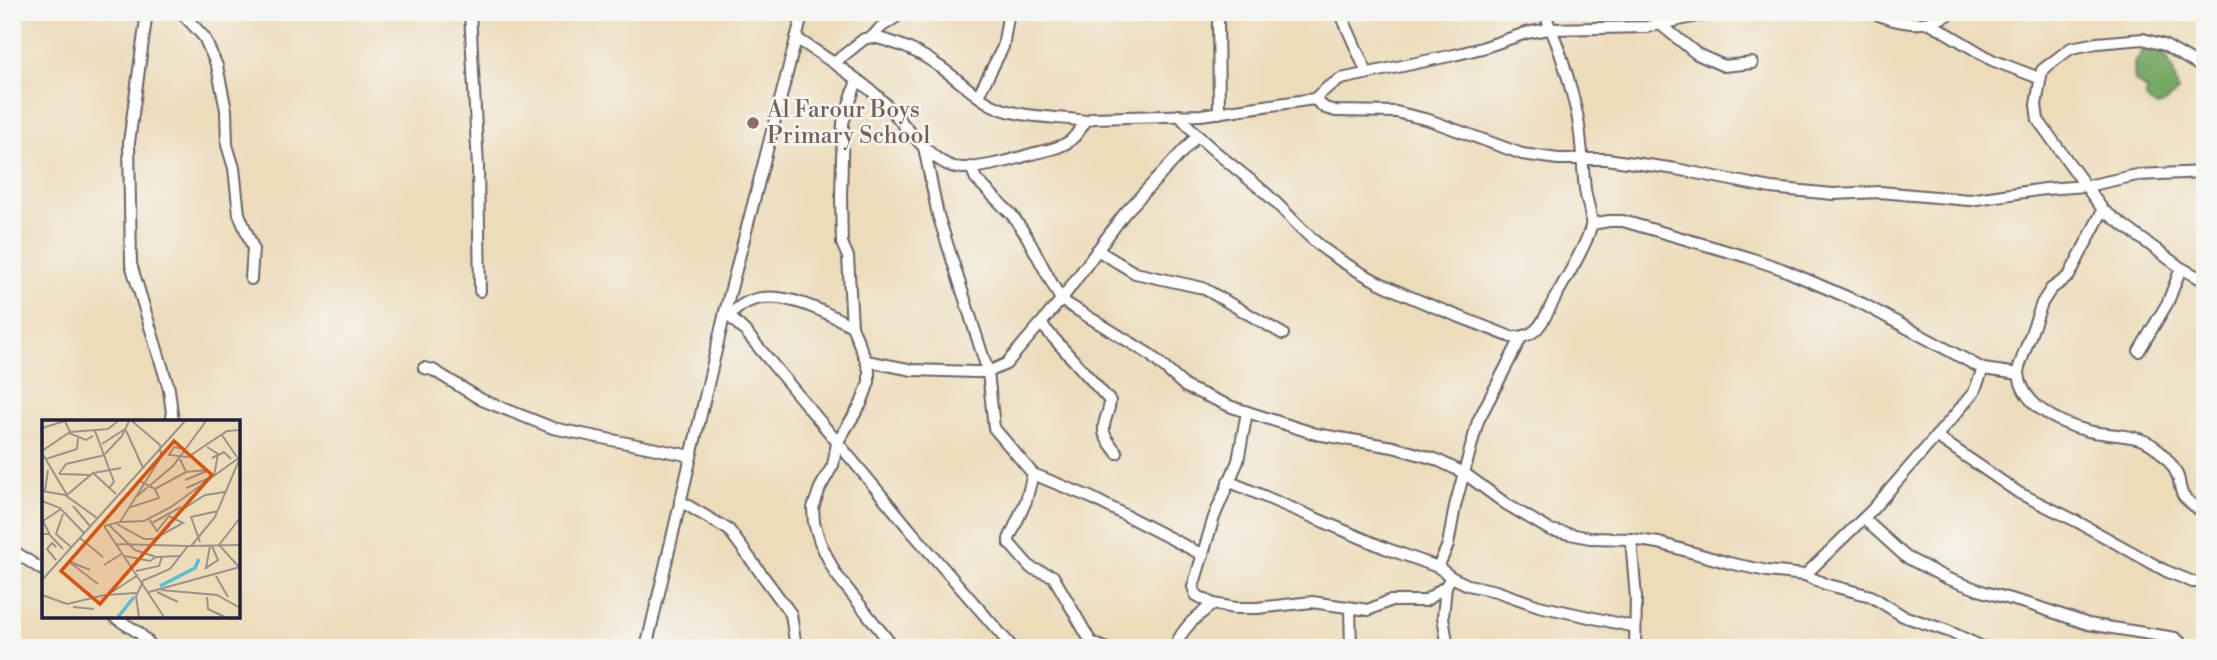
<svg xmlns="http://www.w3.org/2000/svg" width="2217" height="660" font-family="'Libre Bodoni',serif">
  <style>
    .forest { fill: #74a865; stroke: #4b6550; stroke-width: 2 }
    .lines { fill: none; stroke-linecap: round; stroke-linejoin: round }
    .minor-casing { stroke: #696367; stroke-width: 14 }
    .minor { stroke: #fff; stroke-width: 10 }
    .education-dot { fill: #8d6e63; stroke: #f6f6f2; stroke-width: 2.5 }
    .labels { text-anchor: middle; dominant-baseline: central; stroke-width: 5; stroke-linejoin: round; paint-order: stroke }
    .education-label { font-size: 23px; fill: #785e54; stroke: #f6f6f2; text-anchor: start }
    .inset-river { fill: none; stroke: #56bfd3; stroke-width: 3.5 }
    .inset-road { fill: none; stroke: #9c9287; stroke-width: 2 }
    .view { fill: #d45411; fill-opacity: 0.15; stroke: #d45411; stroke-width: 3.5 }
    .inset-edge { fill: none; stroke: #22223b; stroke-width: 3.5 }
  </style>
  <rect width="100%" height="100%" fill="#f6f6f2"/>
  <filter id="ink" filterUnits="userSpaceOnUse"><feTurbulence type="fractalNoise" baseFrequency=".0143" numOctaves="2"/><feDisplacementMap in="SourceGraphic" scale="14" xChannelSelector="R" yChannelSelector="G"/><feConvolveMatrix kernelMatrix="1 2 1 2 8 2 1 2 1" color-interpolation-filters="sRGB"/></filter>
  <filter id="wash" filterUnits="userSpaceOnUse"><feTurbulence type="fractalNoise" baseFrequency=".00686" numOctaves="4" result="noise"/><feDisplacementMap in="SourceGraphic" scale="28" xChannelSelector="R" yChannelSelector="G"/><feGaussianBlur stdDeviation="1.57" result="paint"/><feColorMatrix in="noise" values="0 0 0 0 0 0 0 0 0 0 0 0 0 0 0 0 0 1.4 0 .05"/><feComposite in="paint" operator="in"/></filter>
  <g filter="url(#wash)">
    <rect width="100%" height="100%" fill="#eddcba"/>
    <path class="forest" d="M 2143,50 L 2164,53 L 2173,70 L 2178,91 C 2167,102 2156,115 2145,96 L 2148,91 L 2135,81 L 2134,64 Z"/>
  </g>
  <g filter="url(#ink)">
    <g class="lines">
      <g class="minor-casing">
        <g id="minor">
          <polyline points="147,12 129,142 131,264 169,389 173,422"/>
          <polyline points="181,12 204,37 217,66 226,110 227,145 234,168 239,214 253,248 251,279"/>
          <polyline points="470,12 478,168 480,291"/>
          <polyline points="1218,12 1219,113"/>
          <polyline points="1340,12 1367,73"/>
          <path d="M 1872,12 C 1888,20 1916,27 1933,21 C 1940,19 1947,15 1954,12"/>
          <polyline points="1930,23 1992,60 2039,78"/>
          <polyline points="1660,24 1697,54 1724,66 1752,63"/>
          <polyline points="872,37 881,27 896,17 896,12"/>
          <path d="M 796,38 C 823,56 851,73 875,94 C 898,113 926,160 954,167 C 972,171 1010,161 1028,155 C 1042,151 1064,148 1073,138 C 1078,133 1082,126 1086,121"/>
          <path d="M 834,63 L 864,39 L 872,37 C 894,41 920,52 937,65 C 956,77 971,93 990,104 C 1019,119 1054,116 1086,121 L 1093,118 L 1201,115 L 1314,99 L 1328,87 L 1341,79 L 1454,55 L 1482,48 L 1526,33 L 1549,29 L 1647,27 L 1697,16 L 1735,12"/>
          <polyline points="2205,69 2164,45 2143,39 2097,43 2071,48 2042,70 2036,105 2038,120 2103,210 2181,268 2205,281"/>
          <polyline points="857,80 843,123 841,197 842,243 848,257 852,326 866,361 869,370 869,382 861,404 837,443 833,465 820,488 813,508 814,523 820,542 835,573 894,648"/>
          <polyline points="978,96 1003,47 1008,17"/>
          <polyline points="1314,99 1325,108 1336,111 1396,112 1429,120 1522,154 1558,159 1606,159 1676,169 1771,188 1833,194 1880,192 1969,200 2045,189 2087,186 2137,175 2205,172"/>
          <path d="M 1179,115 C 1203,145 1233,165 1262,190 C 1285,209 1303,234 1328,252 C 1382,291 1450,312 1511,337 C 1539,339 1543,320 1555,298 C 1565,280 1587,245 1591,226 C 1593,215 1586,201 1585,189 C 1582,164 1582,139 1577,114 C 1572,92 1566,69 1558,47 C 1554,35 1548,25 1545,12"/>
          <polyline points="924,147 938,215 988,372 994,428 1033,474 1026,501 1009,539 1009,543 1031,568 1053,576 1091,642 1105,648"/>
          <polyline points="971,167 976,179 1012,215 1026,235 1061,300 1149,354 1186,387 1232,407 1316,434 1393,447 1435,459 1464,473 1506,504 1550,530 1590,538 1631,539 1659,543 1729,563 1767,571 1805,575 1825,584 1871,596 1903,616 1948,631 1985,648"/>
          <path d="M 2103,210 L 2069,276 L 2051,289 L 2042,303 L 2019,367 C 2017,403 2057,423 2088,431 C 2108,436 2138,433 2155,447 C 2163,454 2174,466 2178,477 C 2180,483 2180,492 2184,497 C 2190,503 2198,509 2205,514"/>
          <polyline points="1592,224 1609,221 1623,221 1747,257 1782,269 1863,304 1983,369 2019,374"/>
          <polyline points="1097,250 1135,273 1203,288 1283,334"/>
          <polyline points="725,312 745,331 912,532 1013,648"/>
          <path d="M 729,317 C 760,277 817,308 852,326"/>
          <path d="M 1041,324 L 1110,401 C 1110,411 1102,422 1104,432 C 1105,439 1113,447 1117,453"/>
          <polyline points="2139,351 2168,302 2181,268"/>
          <polyline points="866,361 913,370 974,372 988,372 1006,364 1061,300 1124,214 1196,137"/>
          <polyline points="424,368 433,370 482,400 553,428 691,456"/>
          <polyline points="1247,412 1238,461 1214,517 1193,587 1196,595 1213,604 1235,608 1257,608 1312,602 1368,610 1389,601 1425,601 1446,586 1451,577"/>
          <polyline points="1936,436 2019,493 2076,521 2166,571 2193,582 2205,582"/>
          <polyline points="1033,474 1092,498 1203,555"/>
          <polyline points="1228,481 1385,548 1438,567 1451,577 1468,585 1496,591 1539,606 1635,627"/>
          <polyline points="680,501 729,530 791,614 796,648"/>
          <polyline points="1864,519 1906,557 1946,578 1985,592 2032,605 2088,624 2175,638 2187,648"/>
          <polyline points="1631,539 1636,598 1635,648"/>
          <polyline points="12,550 44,571"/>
          <polyline points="1438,567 1448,545 1455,506 1478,421 1521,338"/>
          <polyline points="1805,575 1872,510 1953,417 1974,392 1983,369"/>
          <polyline points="1446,586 1443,617 1448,648"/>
          <polyline points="1350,608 1351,648"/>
          <polyline points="113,616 139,633 154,648"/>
          <polyline points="646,648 725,312 803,12"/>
          <path d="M 1174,648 C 1184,626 1195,618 1213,604"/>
        </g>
      </g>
      <use href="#minor" class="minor"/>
    </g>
  </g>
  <circle class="education-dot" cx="753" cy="123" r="7"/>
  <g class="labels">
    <g class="education-label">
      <text x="767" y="110">Al Farour Boys<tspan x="767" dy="26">Primary School</tspan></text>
    </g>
  </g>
  <g transform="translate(42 420)">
    <rect width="198" height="198" fill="#eddcba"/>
    <path class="inset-river" d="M 118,166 L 153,148 L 157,139M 76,197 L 92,177"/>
    <path class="inset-road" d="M 0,8 L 23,1 L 28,12M 83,8 L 101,48M 53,11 L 72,62 L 67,68M 27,13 L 44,20 L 51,16M 180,15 L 195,37M 60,24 L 83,9M 165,27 L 176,34 L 172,56M 143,29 L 132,27 L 127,35 L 146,37 L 185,11 L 198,10M 0,31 L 28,12 L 66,9 L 76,1M 0,33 L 25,75M 63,34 L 80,16 L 87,1M 170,38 L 182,32 L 189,39M 4,39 L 35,29 L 36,18M 138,39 L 144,52 L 165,50M 51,53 L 74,74M 17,54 L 24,44 L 63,35M 17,54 L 48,55M 143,60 L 165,51M 144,68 L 170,57M 113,69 L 144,52M 0,71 L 23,75 L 55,98M 3,71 L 6,50M 25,75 L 51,53 L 79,48M 94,77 L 131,46 L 164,1M 0,81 L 18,88 L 42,113M 31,86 L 48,106M 86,88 L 117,78 L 113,69 L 98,61M 141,89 L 163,75 L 183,72M 21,94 L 14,114 L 29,127M 107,99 L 115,111 L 127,96M 78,102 L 102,101 L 129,87 L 198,37M 110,103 L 139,87M 75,104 L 102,119 L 112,119 L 141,103 L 127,96M 67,105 L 93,130 L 114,137 L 138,136M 62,106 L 78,102 L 119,37 L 118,25 L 90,1M 62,106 L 122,197M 0,114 L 7,114 L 21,129M 8,115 L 1,101 L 19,89M 38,118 L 61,137M 158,122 L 149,97 L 176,91M 74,124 L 146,126M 177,125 L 198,98M 177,125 L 197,147M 149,126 L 173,97 L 198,38M 168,126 L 164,148 L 176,140 L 170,126M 83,136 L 108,141 L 114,137M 14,140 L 5,129 L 10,123 L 14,127M 26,141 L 56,164M 26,141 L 48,150M 62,145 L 81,133M 94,151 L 117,146 L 120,137M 174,156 L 186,177M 0,160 L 143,1M 100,161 L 128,149 L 146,126 L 198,125M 119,170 L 175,175 L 198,188M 70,172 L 96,155M 107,172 L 198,147M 115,172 L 136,182M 0,175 L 25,184 L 63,175 L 94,173M 165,177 L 166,189 L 183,197M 31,187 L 52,189M 97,197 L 94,176 L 101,162"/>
    <path class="view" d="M 132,21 L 170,55 L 58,184 L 19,151 Z"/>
    <rect width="198" height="198" class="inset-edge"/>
  </g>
  <rect width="2217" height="660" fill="none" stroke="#f6f6f2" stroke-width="42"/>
</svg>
